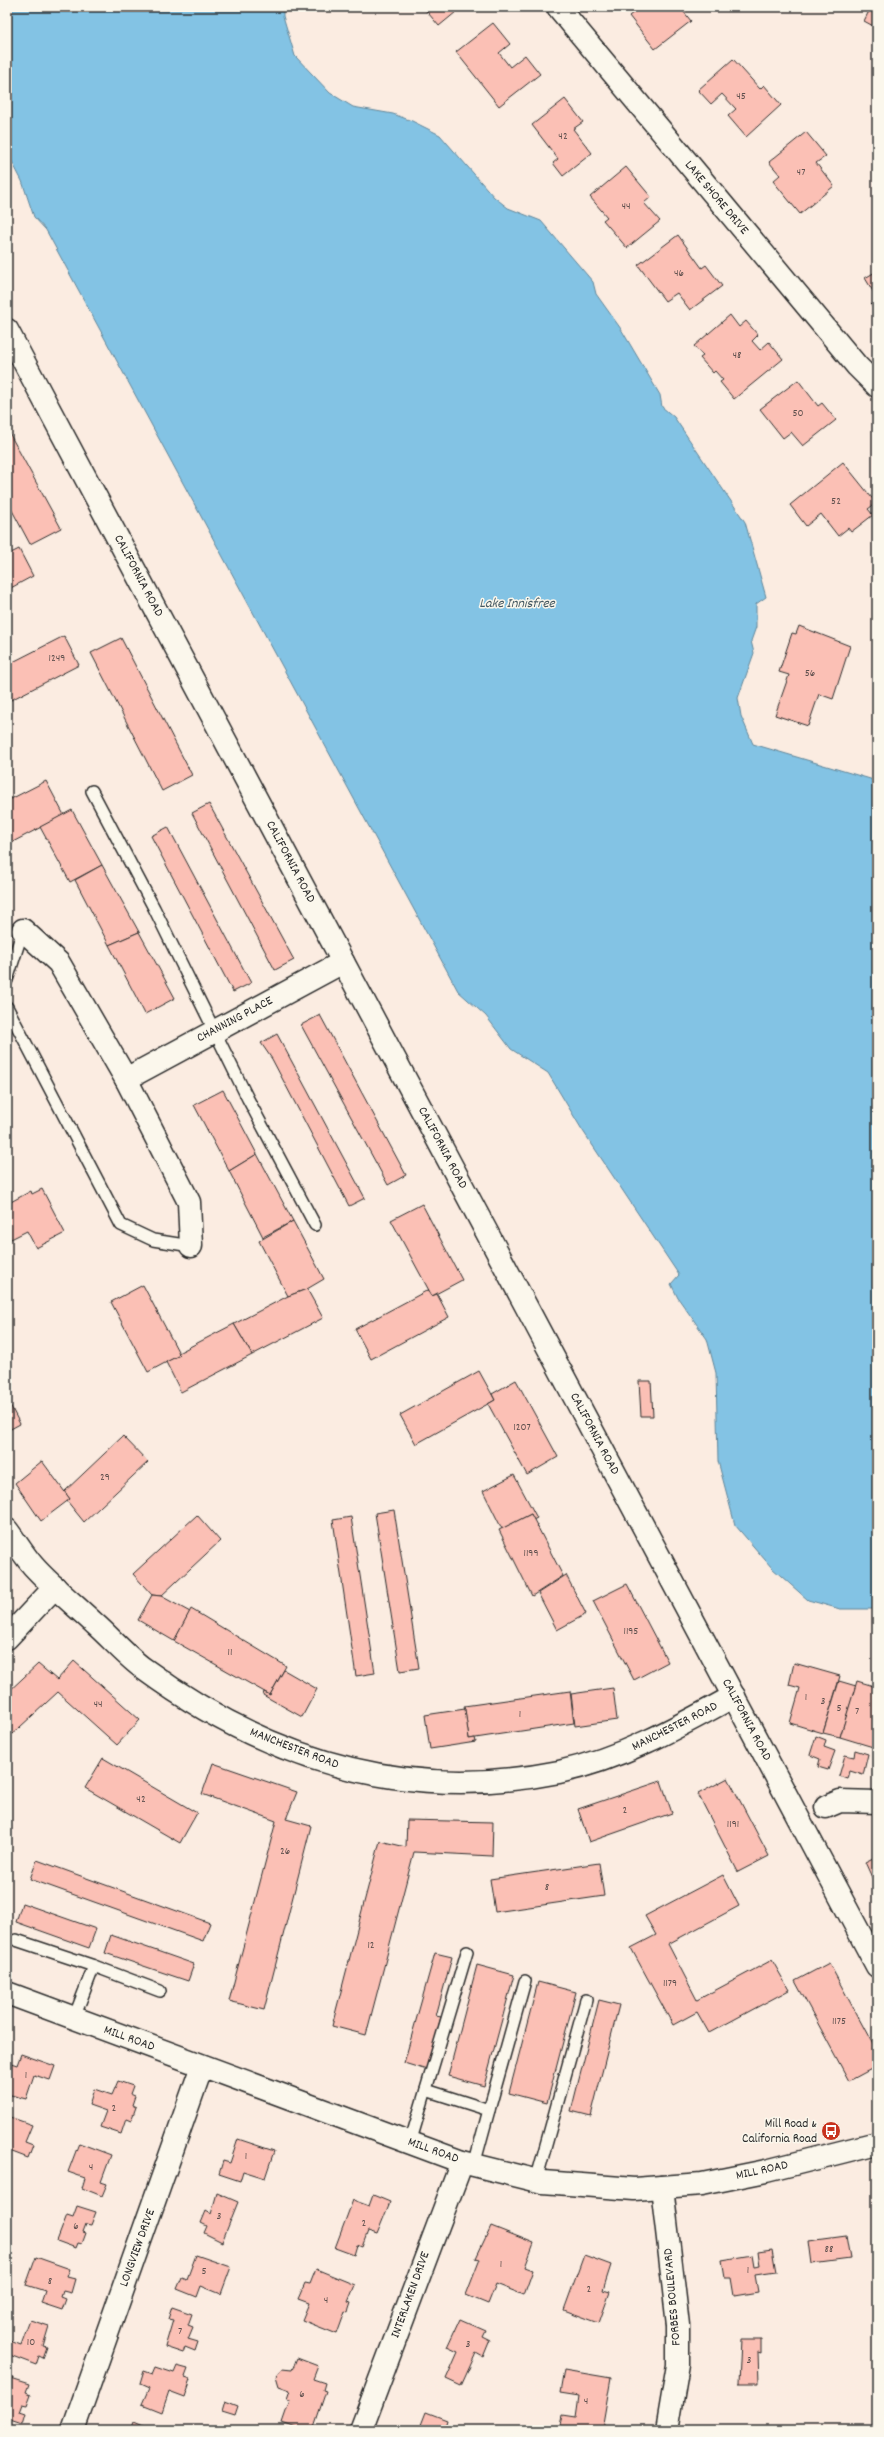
<svg xmlns="http://www.w3.org/2000/svg" width="884" height="2437" font-family="Dekko,sans-serif">
  <style>
    .water { fill: #83c3e4; stroke: #60869a }
    .building { fill: #fbc0b5; stroke: #2b2b2b }
    .lines { fill: none; stroke-linecap: round; stroke-linejoin: round }
    .service-casing { stroke: #2b2b2b; stroke-width: 14 }
    .minor-casing { stroke: #2b2b2b; stroke-width: 25 }
    .secondary-casing { stroke: #2b2b2b; stroke-width: 25 }
    .primary-casing { stroke: #2b2b2b; stroke-width: 25 }
    .service { stroke: #fbf7ec; stroke-width: 11 }
    .minor { stroke: #fbf7ec; stroke-width: 22 }
    .secondary { stroke: #fbf7ec; stroke-width: 22 }
    .primary { stroke: #fbf7ec; stroke-width: 22 }
    .labels { text-anchor: middle; dominant-baseline: central; stroke-width: 3; stroke-linejoin: round; paint-order: stroke }
    .number-label { font-size: 11px; fill: #5f504e }
    .street-label { font-size: 13px; fill: #2b2b2b; stroke: #fbf7ec }
    .poi-label { font-size: 13px; fill: #2b2b2b; stroke: #fbf7ec; text-anchor: end }
    .water-label { font-size: 14px; font-style: italic; fill: #455962; stroke: #fbf7ec }
  </style>
  <rect width="100%" height="100%" fill="#fbece1"/>
  <filter id="ink" filterUnits="userSpaceOnUse"><feTurbulence type="fractalNoise" baseFrequency=".025" numOctaves="2"/><feDisplacementMap in="SourceGraphic" scale="8" xChannelSelector="R" yChannelSelector="G"/><feConvolveMatrix kernelMatrix="1 2 1 2 8 2 1 2 1" color-interpolation-filters="sRGB"/></filter>
  <g filter="url(#ink)">
    <polygon class="water" points="7,7 283,7 283,16 295,56 330,93 353,107 393,114 412,121 440,135 494,197 508,208 541,221 593,282 596,294 621,329 660,395 662,407 674,417 745,522 766,597 756,604 756,627 751,641 754,653 738,698 741,716 753,744 877,781 877,1609 840,1609 808,1600 772,1568 735,1525 718,1461 716,1373 707,1339 678,1298 671,1284 679,1275 581,1128 548,1073 511,1049 486,1016 458,991 46,230 34,217 22,181 7,152"/>
    <g class="building">
      <polygon points="423,7 457,7 454,9 456,12 439,26"/>
      <polygon points="636,7 680,7 691,21 655,49 629,16 638,9"/>
      <polygon points="871,7 877,7 877,28 864,21"/>
      <polygon points="493,23 510,44 499,53 510,67 525,55 540,74 499,106 456,52"/>
      <polygon points="733,59 760,89 764,85 781,105 746,137 728,116 736,109 722,94 711,104 698,90"/>
      <polygon points="565,99 583,122 573,129 592,153 563,176 553,163 558,159 532,125"/>
      <polygon points="806,132 826,156 816,163 834,186 800,214 773,181 780,175 769,162"/>
      <polygon points="626,167 651,197 644,203 660,221 627,248 603,220 607,217 590,197"/>
      <polygon points="678,235 702,268 706,265 722,286 690,310 677,293 665,301 638,265"/>
      <polygon points="877,271 877,298 865,278"/>
      <polygon points="877,299 877,312 871,305"/>
      <polygon points="730,315 739,327 746,321 758,335 752,341 760,350 769,342 783,359 734,399 720,382 723,380 715,371 713,373 700,358 703,356 694,346"/>
      <polygon points="798,380 818,406 822,403 836,420 803,446 791,432 783,438 760,409"/>
      <polygon points="7,429 61,528 30,544 7,501"/>
      <polygon points="843,462 876,503 868,509 873,515 851,532 848,528 838,536 821,514 806,526 790,505"/>
      <polygon points="19,549 33,576 7,590 7,555"/>
      <polygon points="799,626 850,646 833,699 819,694 808,726 775,715 789,675 779,672 792,633 796,634"/>
      <polygon points="64,636 79,665 7,702 7,665"/>
      <polygon points="121,638 192,775 162,791 91,653"/>
      <polygon points="46,781 64,815 7,845 7,801"/>
      <polygon points="209,804 294,960 275,970 192,813"/>
      <polygon points="72,810 102,865 70,882 40,827"/>
      <polygon points="168,827 251,983 233,992 151,836"/>
      <polygon points="102,865 139,932 109,945 75,880"/>
      <polygon points="139,932 175,998 145,1014 109,945"/>
      <polygon points="320,1015 406,1175 388,1185 301,1025"/>
      <polygon points="277,1034 365,1198 349,1206 272,1059 261,1043"/>
      <polygon points="223,1090 257,1154 229,1171 194,1105"/>
      <polygon points="257,1154 293,1221 263,1237 229,1171"/>
      <polygon points="42,1189 65,1233 36,1248 27,1231 9,1240 7,1235 7,1204 31,1191 32,1194"/>
      <polygon points="422,1204 462,1280 432,1296 391,1220"/>
      <polygon points="293,1221 324,1279 307,1289 288,1296 259,1241"/>
      <polygon points="143,1285 180,1355 148,1372 111,1302"/>
      <polygon points="307,1289 323,1318 252,1355 234,1324 288,1296"/>
      <polygon points="428,1290 432,1296 437,1294 449,1317 371,1359 355,1329"/>
      <polygon points="234,1324 252,1355 181,1392 166,1362 180,1355 178,1353"/>
      <polygon points="479,1371 495,1400 416,1444 400,1415"/>
      <polygon points="516,1380 558,1457 527,1475 488,1404 495,1400 492,1394"/>
      <polygon points="639,1381 651,1381 653,1416 641,1416"/>
      <polygon points="7,1399 20,1424 7,1431"/>
      <polygon points="123,1436 148,1462 84,1522 67,1501 70,1499 64,1492"/>
      <polygon points="42,1461 70,1499 41,1521 15,1483"/>
      <polygon points="514,1475 537,1518 533,1520 531,1514 502,1529 483,1491"/>
      <polygon points="394,1510 419,1668 400,1671 375,1513"/>
      <polygon points="531,1514 563,1576 532,1596 499,1530"/>
      <polygon points="197,1515 220,1541 161,1596 152,1595 133,1574"/>
      <polygon points="351,1517 375,1673 356,1676 333,1520"/>
      <polygon points="566,1575 586,1614 557,1630 538,1593"/>
      <polygon points="627,1584 668,1662 634,1680 593,1601"/>
      <polygon points="152,1595 161,1596 190,1612 174,1641 138,1620"/>
      <polygon points="191,1609 286,1666 270,1695 174,1641"/>
      <polygon points="74,1661 140,1720 117,1745 58,1692 7,1739 7,1693 38,1664 57,1680"/>
      <polygon points="794,1663 840,1676 823,1733 790,1723 800,1688 789,1685"/>
      <polygon points="284,1670 317,1689 302,1717 263,1695 264,1692 270,1695"/>
      <polygon points="839,1681 856,1686 840,1737 823,1733"/>
      <polygon points="857,1681 877,1687 877,1732 873,1747 840,1737"/>
      <polygon points="613,1688 617,1720 575,1726 571,1694"/>
      <polygon points="570,1691 574,1723 469,1739 464,1706"/>
      <polygon points="465,1709 469,1739 475,1738 476,1742 430,1749 425,1715"/>
      <polygon points="816,1736 826,1740 824,1747 835,1751 828,1770 818,1767 820,1759 810,1755"/>
      <polygon points="855,1750 868,1754 863,1775 850,1771 848,1779 839,1776 845,1755 854,1757"/>
      <polygon points="103,1758 197,1813 180,1843 85,1788"/>
      <polygon points="213,1763 297,1792 286,1819 311,1826 264,2010 229,2001 276,1821 202,1794"/>
      <polygon points="728,1778 769,1856 738,1872 698,1794"/>
      <polygon points="661,1781 672,1813 589,1842 578,1809"/>
      <polygon points="407,1820 493,1822 492,1856 414,1852 366,2035 332,2026 380,1841 406,1847"/>
      <polygon points="877,1856 877,1880 874,1882 865,1862"/>
      <polygon points="37,1860 210,1923 203,1941 30,1879"/>
      <polygon points="599,1863 604,1896 495,1912 490,1879"/>
      <polygon points="723,1875 739,1906 668,1944 697,2000 772,1960 789,1990 709,2033 697,2012 673,2025 631,1948 656,1935 645,1916"/>
      <polygon points="22,1903 96,1929 89,1948 16,1922"/>
      <polygon points="111,1935 194,1964 188,1981 105,1953"/>
      <polygon points="435,1953 452,1957 436,2016 441,2017 427,2070 404,2063"/>
      <polygon points="829,1963 877,2052 877,2066 849,2081 795,1981"/>
      <polygon points="477,1965 514,1975 484,2086 448,2076"/>
      <polygon points="538,1982 576,1992 547,2103 509,2093"/>
      <polygon points="599,2000 619,2005 591,2116 571,2111"/>
      <polygon points="21,2054 55,2066 50,2080 34,2075 26,2099 7,2094 7,2082 11,2075 7,2074 11,2063 17,2065"/>
      <polygon points="118,2081 133,2086 130,2094 135,2096 132,2105 136,2107 131,2121 126,2119 121,2134 100,2127 106,2111 89,2105 94,2089 112,2095"/>
      <polygon points="7,2116 32,2125 25,2142 33,2145 28,2158 7,2150"/>
      <polygon points="238,2139 274,2151 265,2178 243,2171 240,2181 219,2174 223,2161 230,2163"/>
      <polygon points="79,2143 111,2155 101,2182 107,2184 102,2196 82,2188 85,2178 68,2172"/>
      <polygon points="217,2193 238,2202 222,2242 204,2233 207,2226 201,2223 206,2211 211,2214"/>
      <polygon points="373,2195 390,2202 377,2234 368,2231 362,2247 357,2245 354,2255 335,2248 353,2200 369,2206"/>
      <polygon points="77,2206 96,2212 91,2225 86,2224 83,2232 86,2233 82,2244 78,2243 76,2248 57,2241 67,2215 73,2217"/>
      <polygon points="491,2226 534,2243 525,2267 533,2270 524,2295 496,2284 488,2304 466,2295 480,2259 476,2258"/>
      <polygon points="846,2236 850,2259 812,2264 809,2241"/>
      <polygon points="772,2249 776,2272 755,2275 758,2292 734,2296 731,2278 725,2278 722,2260 752,2255 754,2267 760,2266 758,2251"/>
      <polygon points="196,2255 231,2267 221,2294 201,2286 197,2297 177,2289 182,2277 187,2279"/>
      <polygon points="584,2255 611,2265 603,2290 610,2292 599,2323 564,2310"/>
      <polygon points="36,2257 70,2269 67,2277 75,2279 71,2293 63,2291 61,2297 66,2299 62,2310 41,2303 45,2291 26,2285"/>
      <polygon points="316,2269 355,2285 348,2302 351,2303 349,2309 348,2313 345,2312 337,2334 302,2320 309,2303 298,2299 305,2283 310,2284"/>
      <polygon points="172,2307 192,2314 188,2325 193,2327 188,2339 198,2342 195,2351 185,2347 183,2353 165,2347 173,2320 168,2319"/>
      <polygon points="460,2319 485,2330 482,2336 490,2340 483,2357 476,2353 461,2386 446,2379 458,2352 447,2347"/>
      <polygon points="30,2320 49,2326 43,2346 47,2347 43,2358 39,2356 36,2365 7,2354 10,2341 21,2345"/>
      <polygon points="741,2340 761,2340 761,2353 758,2352 759,2383 739,2383"/>
      <polygon points="297,2358 318,2366 313,2379 325,2383 323,2390 326,2391 313,2430 302,2430 282,2423 290,2400 287,2399 290,2390 279,2386 276,2376 282,2369 292,2370"/>
      <polygon points="177,2366 188,2369 185,2377 191,2379 185,2397 169,2391 162,2412 142,2404 149,2388 140,2384 144,2371 153,2374 156,2367 174,2373"/>
      <polygon points="564,2370 611,2378 602,2430 560,2430 563,2415 576,2417 579,2396 560,2393"/>
      <polygon points="7,2377 29,2384 26,2392 31,2394 27,2405 22,2404 19,2412 25,2414 22,2424 7,2419"/>
      <polygon points="225,2402 238,2407 235,2416 222,2412"/>
      <polygon points="426,2412 447,2420 444,2430 419,2430"/>
      <polygon points="133,2422 152,2430 130,2430"/>
    </g>
    <g class="lines">
      <g class="service-casing">
        <g id="service">
          <polyline points="92,791 154,908 248,1099 315,1225"/>
          <polyline points="7,980 23,930"/>
          <polyline points="7,1007 121,1225 153,1240 191,1246"/>
          <polyline points="16,1940 94,1966 160,1991"/>
          <polyline points="74,2018 94,1966"/>
          <polyline points="426,2090 489,2110 474,2165"/>
          <polyline points="489,2110 525,1981"/>
          <polyline points="410,2143 467,1952"/>
          <polyline points="536,2181 586,2000"/>
        </g>
      </g>
      <g class="minor-casing">
        <g id="minor">
          <polyline points="558,7 857,366 877,386"/>
          <polyline points="23,930 59,963 126,1079 189,1202 191,1246"/>
          <polyline points="126,1079 343,962"/>
          <path d="M 7,1530 C 17,1543 25,1558 37,1570 C 55,1589 76,1606 95,1624 C 111,1638 126,1656 144,1669 C 268,1760 406,1803 559,1772 C 623,1758 678,1727 734,1696"/>
          <polyline points="7,1638 55,1587"/>
          <polyline points="826,1807 840,1801 877,1802"/>
          <polyline points="662,2187 678,2325 678,2365 667,2430"/>
          <polyline points="73,2430 202,2066"/>
          <polyline points="361,2430 462,2162"/>
        </g>
      </g>
      <g class="secondary-casing">
        <polyline id="secondary" points="7,330 877,1966"/>
      </g>
      <g class="primary-casing">
        <polyline id="primary" points="7,1993 462,2162 543,2182 634,2189 702,2184 766,2171 877,2143"/>
      </g>
      <use href="#service" class="service"/>
      <use href="#minor" class="minor"/>
      <use href="#secondary" class="secondary"/>
      <use href="#primary" class="primary"/>
    </g>
  </g>
  <defs>
    <g id="bus-disc" transform="scale(1)"><circle r="9.5" fill="#c8321e" stroke="#fbf7ec"/><path d="M-5-6H5V4H4V6H2V4H-2V6H-4V4H-5ZM-3.5-4V0h7V-4ZM-3.5 1.2v1.5H-2V1.2ZM2 1.2v1.5H3.5V1.2Z" fill="#fff"/></g>
  </defs>
  <g fill-rule="evenodd">
    <use href="#bus-disc" x="831" y="2131"/>
  </g>
  <g class="labels">
    <g class="number-label">
      <text x="741" y="97">45</text>
      <text x="563" y="137">42</text>
      <text x="801" y="173">47</text>
      <text x="626" y="207">44</text>
      <text x="679" y="274">46</text>
      <text x="737" y="356">48</text>
      <text x="798" y="414">50</text>
      <text x="836" y="502">52</text>
      <text x="57" y="659">1249</text>
      <text x="810" y="674">56</text>
      <text x="522" y="1428">1207</text>
      <text x="105" y="1478">29</text>
      <text x="531" y="1554">1199</text>
      <text x="631" y="1632">1195</text>
      <text x="230" y="1653">11</text>
      <text x="806" y="1698">1</text>
      <text x="823" y="1702">3</text>
      <text x="98" y="1705">44</text>
      <text x="839" y="1709">5</text>
      <text x="857" y="1712">7</text>
      <text x="520" y="1715">1</text>
      <text x="141" y="1800">42</text>
      <text x="625" y="1811">2</text>
      <text x="733" y="1825">1191</text>
      <text x="285" y="1852">26</text>
      <text x="547" y="1888">8</text>
      <text x="371" y="1946">12</text>
      <text x="670" y="1984">1179</text>
      <text x="839" y="2022">1175</text>
      <text x="26" y="2076">1</text>
      <text x="114" y="2109">2</text>
      <text x="246" y="2157">1</text>
      <text x="91" y="2168">4</text>
      <text x="219" y="2217">3</text>
      <text x="364" y="2224">2</text>
      <text x="76" y="2227">6</text>
      <text x="829" y="2250">88</text>
      <text x="501" y="2265">1</text>
      <text x="748" y="2271">1</text>
      <text x="204" y="2272">5</text>
      <text x="50" y="2282">8</text>
      <text x="589" y="2290">2</text>
      <text x="326" y="2301">4</text>
      <text x="180" y="2332">7</text>
      <text x="31" y="2343">10</text>
      <text x="468" y="2345">3</text>
      <text x="749" y="2361">3</text>
      <text x="302" y="2395">6</text>
      <text x="586" y="2402">4</text>
    </g>
    <g class="street-label">
      <text transform="translate(716 198) rotate(50)">LAKE SHORE DRIVE</text>
      <text transform="translate(138 576) rotate(62)">CALIFORNIA ROAD</text>
      <text transform="translate(290 862) rotate(62)">CALIFORNIA ROAD</text>
      <text transform="translate(235 1020) rotate(-28)">CHANNING PLACE</text>
      <text transform="translate(442 1148) rotate(62)">CALIFORNIA ROAD</text>
      <text transform="translate(594 1434) rotate(62)">CALIFORNIA ROAD</text>
      <text transform="translate(746 1720) rotate(62)">CALIFORNIA ROAD</text>
      <text transform="translate(675 1727) rotate(-27)">MANCHESTER ROAD</text>
      <text transform="translate(294 1749) rotate(21)">MANCHESTER ROAD</text>
      <text transform="translate(129 2039) rotate(20)">MILL ROAD</text>
      <text transform="translate(433 2151) rotate(20)">MILL ROAD</text>
      <text transform="translate(762 2171) rotate(-12)">MILL ROAD</text>
      <text transform="translate(138 2248) rotate(-70)">LONGVIEW DRIVE</text>
      <text transform="translate(411 2295) rotate(-70)">INTERLAKEN DRIVE</text>
      <text transform="translate(673 2297) rotate(-95)">FORBES BOULEVARD</text>
    </g>
    <g class="poi-label">
      <text x="817" y="2124">Mill Road &amp;<tspan x="817" dy="15">California Road</tspan></text>
    </g>
    <g class="water-label">
      <text x="517" y="604">Lake Innisfree</text>
    </g>
  </g>
  <rect width="884" height="2437" fill="none" stroke="#fbf7ec" stroke-width="24"/>
  <rect x="12" y="12" width="860" height="2413" fill="none" stroke="#2b2b2b" stroke-width="1.5" filter="url(#ink)"/>
</svg>
